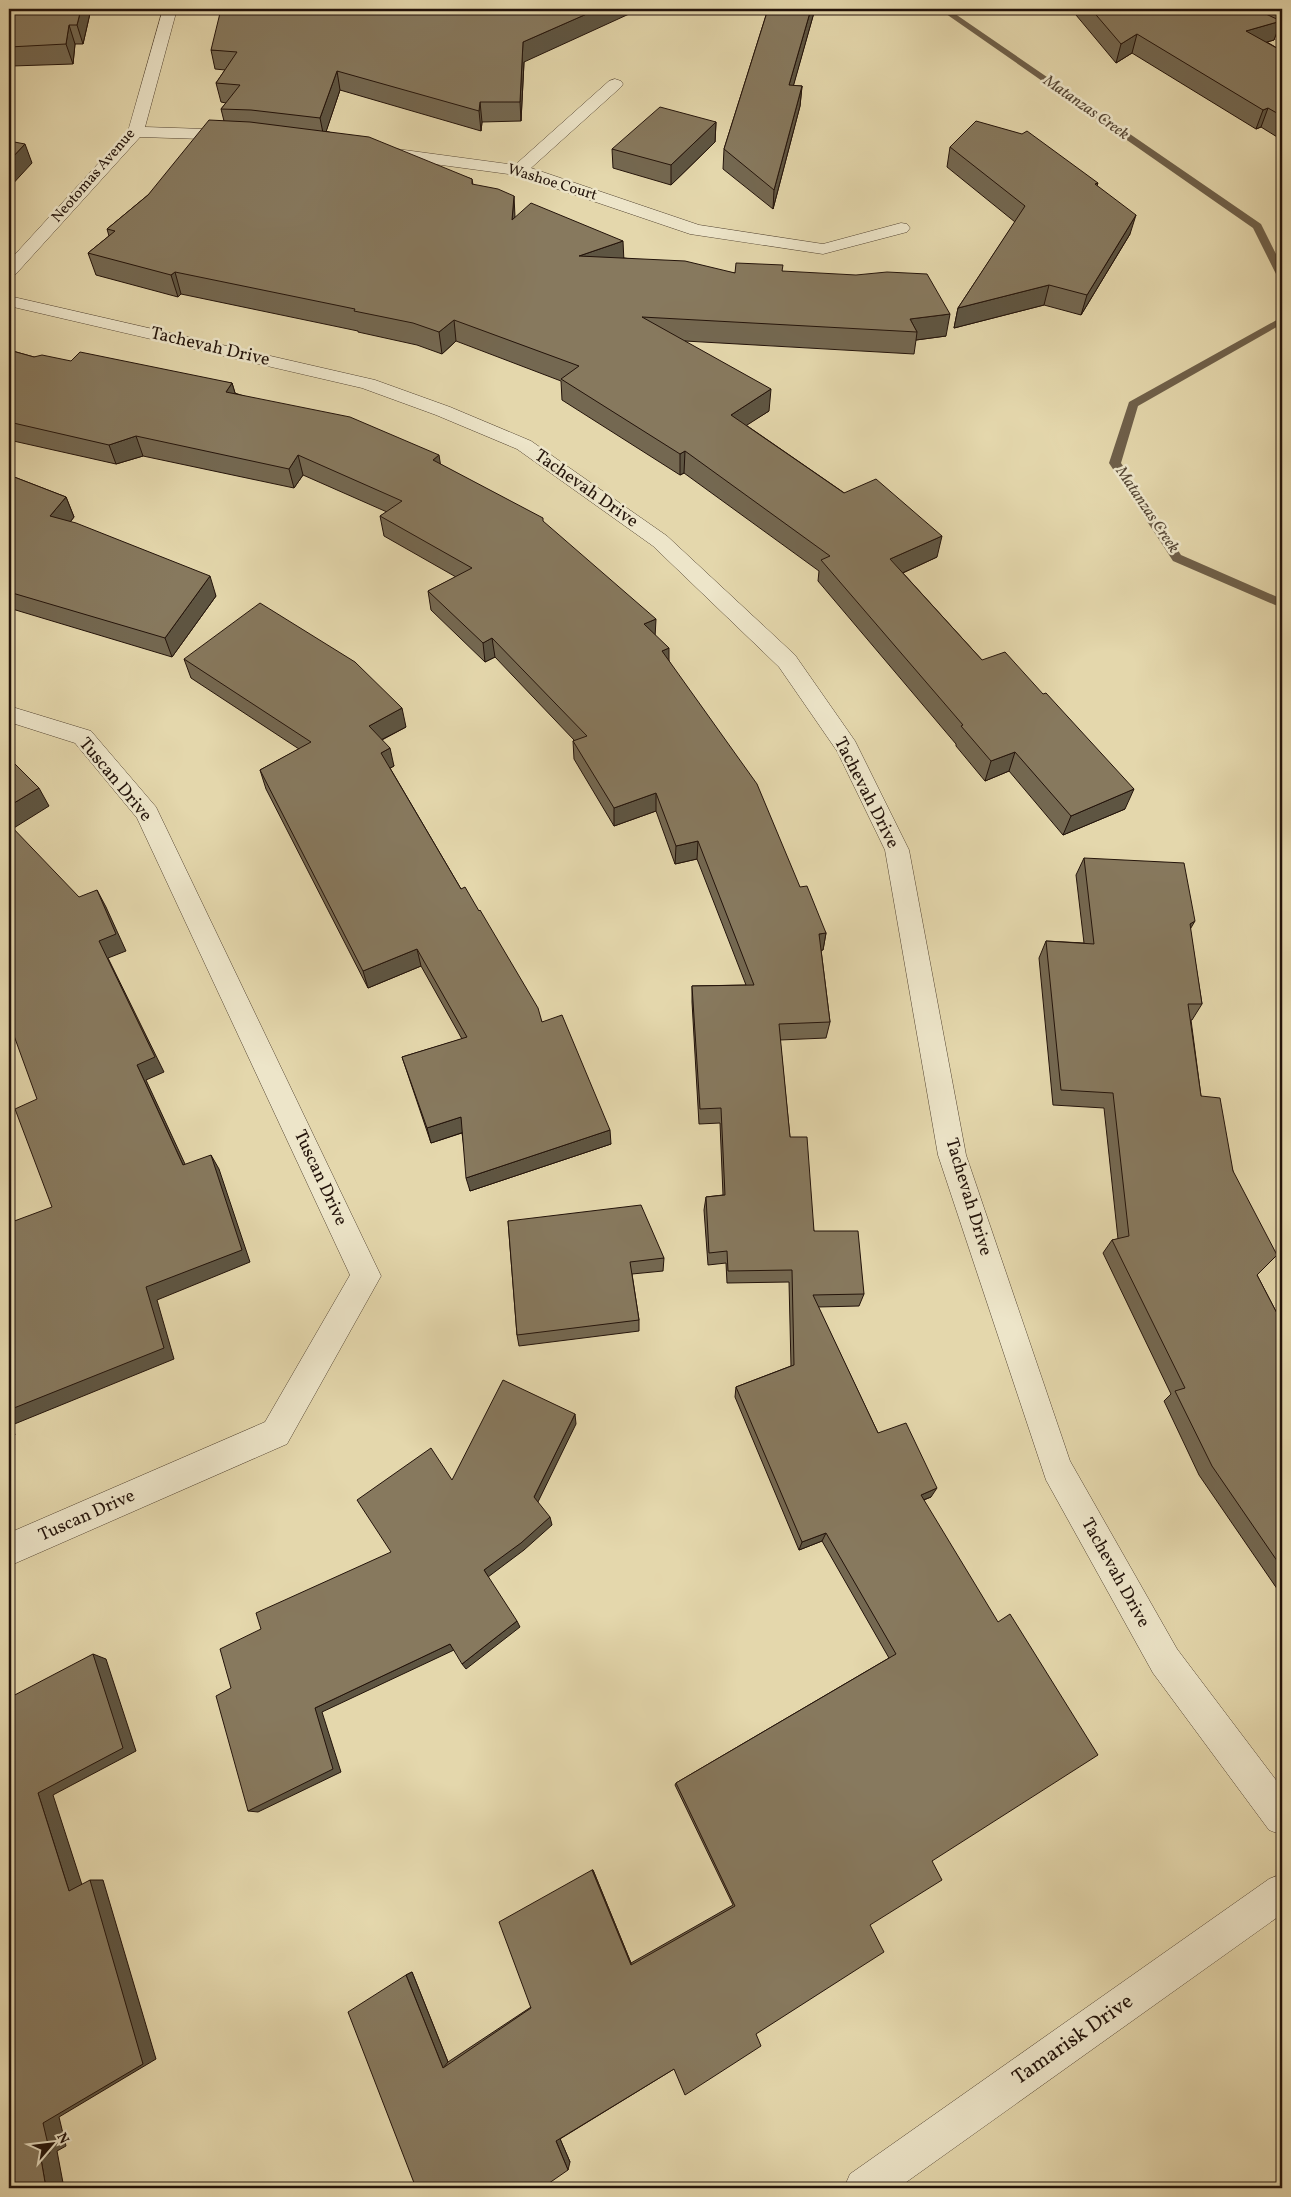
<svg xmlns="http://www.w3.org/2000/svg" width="1291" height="2197" font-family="Vollkorn,serif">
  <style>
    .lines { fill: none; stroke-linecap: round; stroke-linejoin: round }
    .stream { fill: #6f604a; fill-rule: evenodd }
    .minor-casing { stroke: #534432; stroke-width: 1 }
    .minor { fill: #ede5c9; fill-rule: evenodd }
    .wall { fill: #746851; stroke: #23130a }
    .shaded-wall { fill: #5e5542; stroke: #23130a }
    .building { fill: #87795e; stroke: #23130a }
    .labels { text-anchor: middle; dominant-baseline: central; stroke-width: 5; stroke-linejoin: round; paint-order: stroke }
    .far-street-label { font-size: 15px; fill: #23130a; stroke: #ede5c9 }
    .far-water-label { font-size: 16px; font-style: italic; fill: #564735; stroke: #ede5c9 }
    .street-label { font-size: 18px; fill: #23130a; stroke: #ede5c9 }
    .near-street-label { font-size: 21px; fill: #23130a; stroke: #ede5c9 }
  </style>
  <rect width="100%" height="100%" fill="#e4d7ac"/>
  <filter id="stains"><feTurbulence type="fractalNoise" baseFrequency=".004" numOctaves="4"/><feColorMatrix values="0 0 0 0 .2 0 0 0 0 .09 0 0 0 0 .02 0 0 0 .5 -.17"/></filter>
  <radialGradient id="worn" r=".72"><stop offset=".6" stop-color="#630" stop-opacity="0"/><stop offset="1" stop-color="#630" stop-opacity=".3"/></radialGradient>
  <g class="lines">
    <g class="stream">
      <polygon points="939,9 948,9 1261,224 1282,266 1282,279 1277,276 1253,228"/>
      <polygon points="1282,317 1282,324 1138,406 1121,463 1181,555 1282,599 1282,608 1173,561 1109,463 1129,402"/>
    </g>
    <g class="minor-casing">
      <g id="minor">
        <polygon points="163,9 177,9 145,127 235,130 241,132 243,135 241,138 235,140 140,137 15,275 9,276 9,261 128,131"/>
        <polygon points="1220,9 1238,9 1282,32 1282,42 1222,12"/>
        <polygon points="615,79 621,81 623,84 621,87 531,168 699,225 823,244 901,223 907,224 910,228 907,232 823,254 690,234 516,175 382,157 376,155 374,152 376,149 382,147 515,165 609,81"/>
        <polygon points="9,296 375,380 450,407 531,441 667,536 795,655 855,741 909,850 966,1155 1070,1461 1177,1649 1282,1788 1282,1835 1269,1830 1153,1673 1046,1480 938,1155 885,850 837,751 779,667 653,546 517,449 436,415 362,388 9,306"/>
        <polygon points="9,706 91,731 156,807 381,1276 287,1444 9,1566 9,1533 265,1422 350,1275 137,818 75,743 9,722"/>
        <polygon points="1282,1874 1282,1914 898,2188 844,2188 850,2174 1269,1879"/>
      </g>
    </g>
    <use href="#minor" class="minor"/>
  </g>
  <g class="wall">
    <polygon points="91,9 83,44 75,44 73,64 12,66 9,58 9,34"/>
    <polygon points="768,9 815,9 793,86 802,86 800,106 773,209 723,169 724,149"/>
    <polygon points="1071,9 1282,9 1282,30 1278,28 1274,40 1267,42 1282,51 1282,140 1261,127 1256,129 1132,53 1116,63"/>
    <polygon points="211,50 524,62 521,121 482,122 481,131 340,90 326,131 472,179 473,185 515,218 624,258 735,273 782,271 946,336 916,340 914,354 685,341 769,411 746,425 937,557 903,573 982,660 1125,809 1063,835 1009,771 985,781 956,746 956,744 818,581 819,571 684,473 680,475 562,400 561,381 456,341 442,354 417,345 358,332 358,331 181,294 178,297 96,275 88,253 109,236 107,229 148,195 224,121 221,109 226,103 221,102 216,83 225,70 215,69"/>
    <polygon points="716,122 715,142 671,185 613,168 612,149"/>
    <polygon points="950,147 1098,183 1097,186 1130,234 1081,315 1044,305 954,328 958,308 1015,222 947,167"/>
    <polygon points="9,350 34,357 232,383 235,393 440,464 543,522 655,635 669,661 826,933 823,950 821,950 830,1022 826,1038 780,1040 790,1137 814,1231 864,1294 859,1306 818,1307 878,1433 931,1497 924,1500 932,1861 870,1925 674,2069 560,2139 570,2162 416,2188 406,1975 412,1972 448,2062 531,2007 592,1870 593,1870 631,1963 733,1905 675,1785 676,1783 889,1658 822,1541 799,1550 735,1397 736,1387 791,1366 789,1282 727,1283 726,1263 708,1265 704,1210 706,1197 723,1195 720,1123 699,1124 692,1002 692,986 746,985 697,859 675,864 656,811 614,826 574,759 573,741 574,740 495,657 485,662 431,610 428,591 456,577 384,536 380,516 387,512 303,475 294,488 143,456 116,464 9,440"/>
    <polygon points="9,475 66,497 74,517 70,522 216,596 172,657 9,608"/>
    <polygon points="184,659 406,727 382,740 394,766 390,768 461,889 542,1022 611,1144 470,1191 462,1133 431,1143 402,1057 462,1039 421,966 368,988 266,789 260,770 299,749 191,678"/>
    <polygon points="1084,858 1190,929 1202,1004 1192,1020 1191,1020 1201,1096 1233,1171 1257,1275 1282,1323 1282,1596 1199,1475 1164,1401 1171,1394 1103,1253 1112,1240 1118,1239 1104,1108 1053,1105 1039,958 1046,941 1084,943 1076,875"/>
    <polygon points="508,1221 664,1258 663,1271 632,1274 639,1320 639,1331 519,1346 517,1335"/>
  </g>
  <g class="shaded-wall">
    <polygon points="81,9 91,9 83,44 77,25"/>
    <polygon points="598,9 640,9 524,62 521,121 520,102 523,42"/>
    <polygon points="811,9 815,9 788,105 789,85"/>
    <polygon points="1281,21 1274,40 1240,50 1246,31"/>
    <polygon points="69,25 75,44 73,64 66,44"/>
    <polygon points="1137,34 1132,53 1116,63 1121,44"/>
    <polygon points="337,71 340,90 324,138 320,118"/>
    <polygon points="802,86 800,106 773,209 774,190"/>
    <polygon points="480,102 482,122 481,131 479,111"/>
    <polygon points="1268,108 1261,127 1256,129 1263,110"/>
    <polygon points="716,122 715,142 671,185 671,165"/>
    <polygon points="25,144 32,163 9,188 9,161"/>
    <polygon points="514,196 515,217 512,220"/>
    <polygon points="1136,215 1130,234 1081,315 1087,295"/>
    <polygon points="623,241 624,262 579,256"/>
    <polygon points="175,272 181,294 178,297 171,275"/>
    <polygon points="1049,285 1044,305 954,328 958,308"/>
    <polygon points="950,314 946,336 916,340 917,332 910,319"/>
    <polygon points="454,320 456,341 442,354 439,332"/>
    <polygon points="232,383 238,403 226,392"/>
    <polygon points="771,389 769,411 730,436 731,415"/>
    <polygon points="136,436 143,456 116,464 109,445"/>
    <polygon points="685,451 684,473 680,475 680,454"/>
    <polygon points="298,455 303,475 294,488 289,469"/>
    <polygon points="439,455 442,474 433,460"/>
    <polygon points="66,497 74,517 59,536 50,516"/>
    <polygon points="942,536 937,557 887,580 890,559"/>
    <polygon points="210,576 216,596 172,657 165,638"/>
    <polygon points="656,619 655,638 644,624"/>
    <polygon points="492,638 495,657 485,662 483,643"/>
    <polygon points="669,648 669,667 662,651"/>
    <polygon points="402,708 406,727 373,744 369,726"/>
    <polygon points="390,748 394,766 385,771 381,753"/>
    <polygon points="1015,752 1009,771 985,781 991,761"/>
    <polygon points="39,788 49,806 9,831 9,806"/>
    <polygon points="1134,789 1125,809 1063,835 1071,816"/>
    <polygon points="656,793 656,811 614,826 614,808"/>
    <polygon points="698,841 697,859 675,864 676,846"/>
    <polygon points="97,890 106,907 126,951 108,958 164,1072 146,1080 192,1179 183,1165 137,1065 99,941"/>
    <polygon points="1195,921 1185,938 1190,924"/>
    <polygon points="826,933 823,950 816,951 819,934"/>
    <polygon points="417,949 421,966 368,988 363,971"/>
    <polygon points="461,1117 464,1132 431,1143 427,1128"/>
    <polygon points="610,1130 611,1144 470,1191 466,1178"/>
    <polygon points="211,1155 219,1169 250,1262 157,1300 174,1359 12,1425 15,1435 9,1437 9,1410 146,1287"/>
    <polygon points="575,1414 576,1424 536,1506 534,1497"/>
    <polygon points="937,1488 931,1497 915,1503 921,1495"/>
    <polygon points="550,1517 552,1525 524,1550 488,1577 484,1570"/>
    <polygon points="826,1533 822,1541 799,1550 802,1542"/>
    <polygon points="517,1621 520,1627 466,1669 462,1664"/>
    <polygon points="450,1644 454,1650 322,1712 341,1772 258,1812 248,1811 315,1708"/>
    <polygon points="93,1654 106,1659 136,1751 53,1795 84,1891 69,1891 38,1793"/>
    <polygon points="592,1870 593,1870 631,1963 631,1965"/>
    <polygon points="90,1880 103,1880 156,2059 59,2117 66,2146 57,2151 64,2188 46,2188 41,2159 43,2123"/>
    <polygon points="412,1972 448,2062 443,2068 406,1975"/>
    <polygon points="558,2134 570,2162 568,2170 556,2141"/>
  </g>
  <g class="building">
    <polygon points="16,9 81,9 77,25 69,25 66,44 9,47 9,34"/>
    <polygon points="221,9 598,9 523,42 520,102 480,102 479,111 337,71 320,118 251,110 221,109 240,85 216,83 237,52 211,50"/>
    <polygon points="768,9 811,9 789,85 802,86 774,190 724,149"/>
    <polygon points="1091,9 1255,9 1281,21 1246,31 1282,51 1282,116 1268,108 1263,110 1137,34 1121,44"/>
    <polygon points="660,107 716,122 671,165 612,149"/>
    <polygon points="209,120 250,122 369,137 472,179 472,184 498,189 514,196 512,220 531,203 623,241 579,256 685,261 735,273 736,263 783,265 782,271 856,275 887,272 927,274 950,314 910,319 917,332 642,317 771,389 731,415 844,493 876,479 942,536 890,559 982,660 1005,652 1043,694 1046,693 1134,789 1071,816 1015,752 991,761 961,726 963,725 821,560 830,556 685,451 680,454 561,379 579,366 454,320 439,332 413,323 354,311 355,309 175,272 171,275 88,253 115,231 107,229 148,195"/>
    <polygon points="976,121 1022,134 1027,131 1098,183 1095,184 1136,215 1087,295 1049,285 958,308 1025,206 950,147"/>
    <polygon points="9,141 25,144 9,161"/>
    <polygon points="9,350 34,357 42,355 71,361 80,352 232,383 226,392 350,417 439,455 433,460 543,518 543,521 656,619 644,624 669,648 662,651 757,784 800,887 807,886 826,933 819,934 830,1022 779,1024 790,1137 807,1137 814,1231 858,1231 864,1294 813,1295 878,1433 906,1423 937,1488 921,1495 998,1622 1010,1614 1098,1755 932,1861 942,1880 870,1925 884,1952 756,2034 761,2046 685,2095 674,2069 556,2141 568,2170 542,2188 416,2188 348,2012 406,1975 443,2068 531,2008 499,1922 592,1870 631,1965 735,1906 676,1783 896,1654 826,1533 802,1542 736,1387 794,1365 792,1270 728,1271 727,1251 709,1253 706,1197 725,1195 721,1108 700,1109 692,986 754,985 698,841 676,846 656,793 614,808 573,741 587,736 492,638 483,643 428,591 472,568 380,516 402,501 298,455 289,469 136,436 109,445 9,422"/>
    <polygon points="9,475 66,497 50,516 76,523 210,576 165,638 9,592"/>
    <polygon points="260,603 355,662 402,708 369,726 390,748 381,753 461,889 465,887 479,911 480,910 538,1008 542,1022 562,1015 610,1130 466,1178 461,1117 427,1128 402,1057 467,1037 417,949 363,971 260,770 311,742 184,659"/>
    <polygon points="9,758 39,788 9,806"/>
    <polygon points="9,824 79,897 97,890 116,934 99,941 155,1057 137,1065 183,1165 211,1155 242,1250 146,1287 164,1348 9,1410 9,1223 52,1207 15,1109 37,1099 9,1022 9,936 12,935 9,932"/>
    <polygon points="1084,858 1184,863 1195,921 1190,924 1202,1004 1188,1004 1201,1096 1220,1098 1233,1171 1277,1255 1257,1275 1282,1323 1282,1356 1280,1357 1282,1360 1282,1568 1212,1466 1175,1391 1185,1388 1112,1240 1129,1236 1113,1093 1061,1090 1046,941 1094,944"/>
    <polygon points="641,1205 664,1258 630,1262 639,1320 517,1335 508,1221"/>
    <polygon points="503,1380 575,1414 534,1497 550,1517 521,1543 484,1570 517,1621 462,1664 450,1644 315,1708 333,1769 248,1811 216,1696 231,1688 220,1649 261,1629 256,1613 391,1552 357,1500 431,1448 452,1480"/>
    <polygon points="93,1654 123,1748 38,1793 69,1891 90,1880 143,2064 43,2123 50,2153 41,2159 46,2188 9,2188 9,1698"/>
  </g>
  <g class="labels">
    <g class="far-street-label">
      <text transform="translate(94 176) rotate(-49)">Neotomas Avenue</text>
      <text transform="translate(552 183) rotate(17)">Washoe Court</text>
    </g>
    <g class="far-water-label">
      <text transform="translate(1086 108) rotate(35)">Matanzas Creek</text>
      <text transform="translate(1147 510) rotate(56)">Matanzas Creek</text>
    </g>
    <g class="street-label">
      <text transform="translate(210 347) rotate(13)">Tachevah Drive</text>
      <text transform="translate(586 489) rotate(35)">Tachevah Drive</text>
      <text transform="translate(115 780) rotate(50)">Tuscan Drive</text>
      <text transform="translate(866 793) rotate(63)">Tachevah Drive</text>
      <text transform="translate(320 1178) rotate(65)">Tuscan Drive</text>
      <text transform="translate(968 1197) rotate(73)">Tachevah Drive</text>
      <text transform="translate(87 1516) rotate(-24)">Tuscan Drive</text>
      <text transform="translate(1115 1573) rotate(61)">Tachevah Drive</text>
    </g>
    <g class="near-street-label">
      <text transform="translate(1073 2040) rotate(-35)">Tamarisk Drive</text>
    </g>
  </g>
  <rect width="1291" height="2197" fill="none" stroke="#e4d7ac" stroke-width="30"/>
  <rect x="10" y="10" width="1271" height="2177" fill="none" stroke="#23130a" stroke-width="2.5"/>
  <rect x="15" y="15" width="1261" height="2167" fill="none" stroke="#23130a"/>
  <g transform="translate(52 2144) rotate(62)" stroke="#ede5c9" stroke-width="4" paint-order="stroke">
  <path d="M0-4L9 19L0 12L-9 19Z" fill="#23130a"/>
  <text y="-8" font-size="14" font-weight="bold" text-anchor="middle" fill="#23130a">N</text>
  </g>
  <rect width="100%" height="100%" filter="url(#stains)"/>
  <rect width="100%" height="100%" fill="url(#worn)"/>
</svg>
